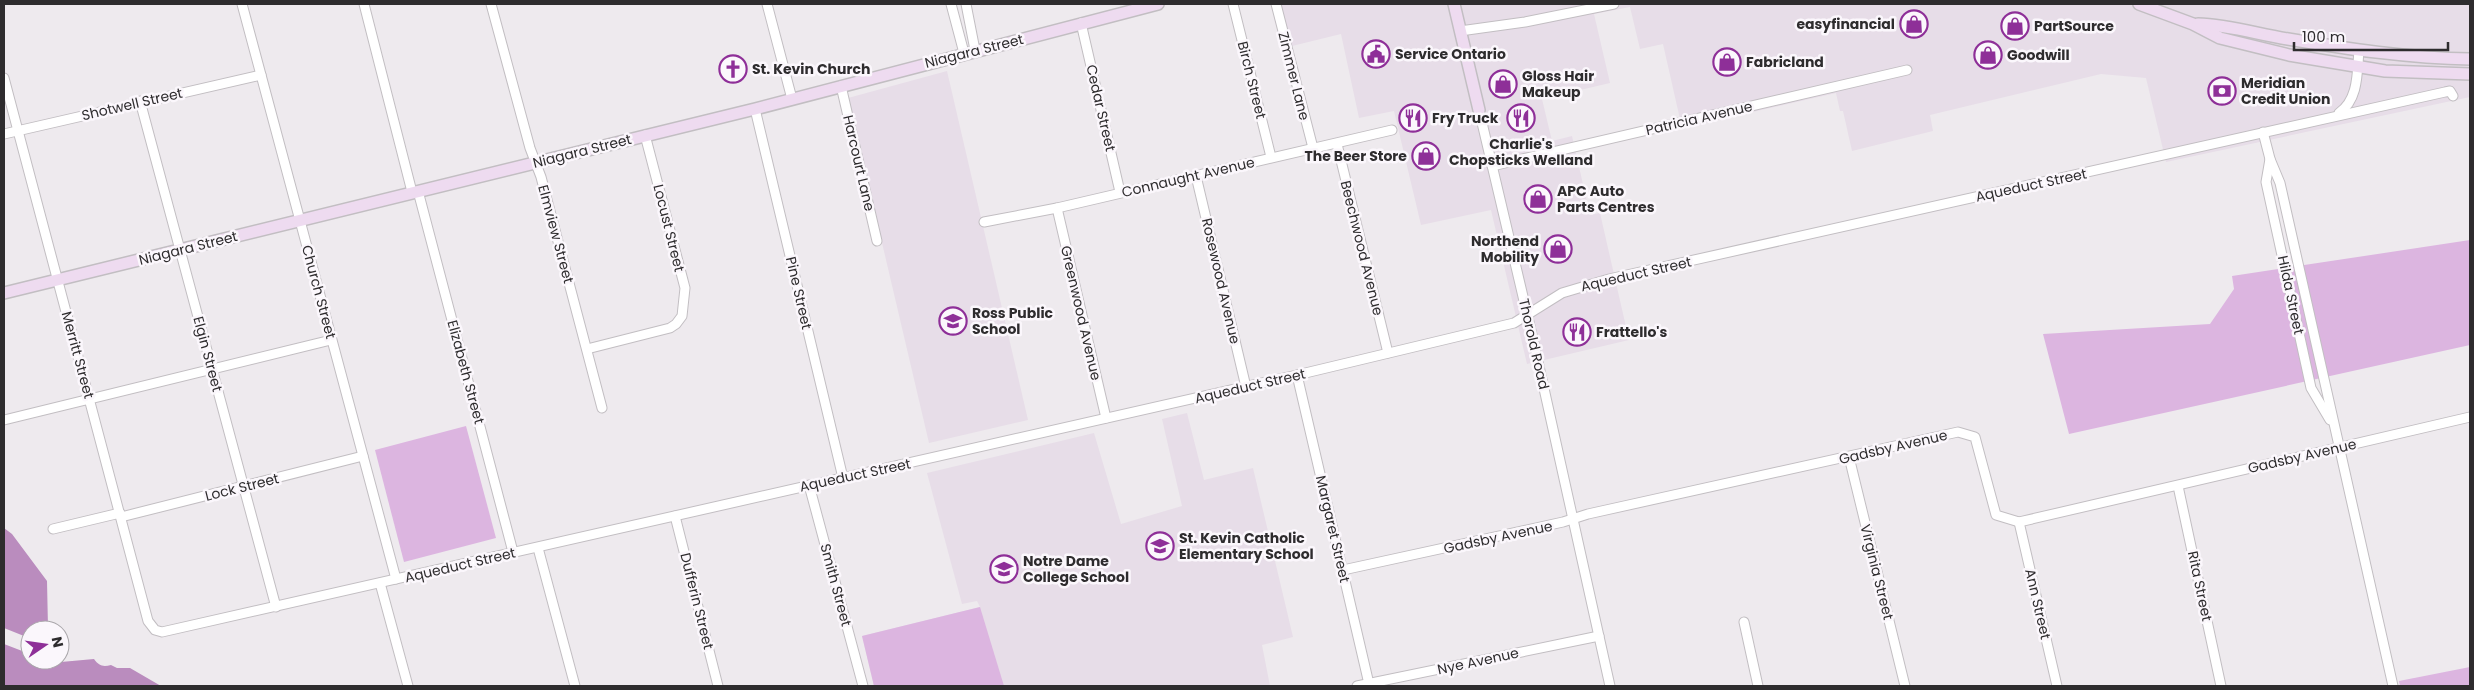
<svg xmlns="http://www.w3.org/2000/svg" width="2474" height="690" font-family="Poppins,sans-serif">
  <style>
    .built { fill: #e7dde8 }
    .green { fill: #dcb5e0 }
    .water { fill: #ba8cbe }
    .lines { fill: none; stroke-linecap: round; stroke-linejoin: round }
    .street-casing { stroke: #c2bec2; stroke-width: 11 }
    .secondary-casing { stroke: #c2bec2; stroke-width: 14 }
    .street { stroke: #fff; stroke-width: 9 }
    .secondary { stroke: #eedbf0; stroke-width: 11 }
    .labels { text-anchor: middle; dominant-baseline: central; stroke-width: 5; stroke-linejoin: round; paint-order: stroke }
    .poi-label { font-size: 14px; font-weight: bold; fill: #2e2c2e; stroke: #fbf7fc; text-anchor: start }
    .street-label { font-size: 14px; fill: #2e2c2e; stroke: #fbf7fc }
  </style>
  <rect width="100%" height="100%" fill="#eeeaee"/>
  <g class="built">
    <polygon points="1277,4 2470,4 2470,97 2166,162 2146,78 2101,74 1930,115 1933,131 1852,151 1843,111 1840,111 1836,93 1682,128 1663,44 1640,49 1630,7 1594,14 1610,83 1542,99 1552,141 1572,136 1590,215 1600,213 1629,340 1527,364 1491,210 1421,225 1394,111 1359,118 1341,34 1288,47"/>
    <polygon points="947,71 1028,420 929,443 848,98"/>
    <polygon points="1187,413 1204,480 1253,468 1293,637 1262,645 1270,686 874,686 862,636 980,607 977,601 962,604 927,473 1094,433 1121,524 1182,506 1162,419"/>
  </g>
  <g class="green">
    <polygon points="2470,240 2470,345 2069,434 2043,334 2210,324 2234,289 2232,276"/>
    <polygon points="466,426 496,538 404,562 375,450"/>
    <polygon points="980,607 1004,686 874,686 862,636"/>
    <polygon points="2470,667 2470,686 2400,686 2399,681"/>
  </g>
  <g class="water">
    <polygon points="4,528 12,534 47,581 48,628 34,625 29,638 4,628"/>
    <path d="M 4,644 L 30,654 L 30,660 L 61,662 L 94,659 C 99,666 103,667 111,665 L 117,668 L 130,668 L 161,686 L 4,686 Z"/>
  </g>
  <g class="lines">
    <g class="street-casing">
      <g id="street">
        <polyline points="242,4 396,579"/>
        <polyline points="364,4 412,192"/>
        <polyline points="491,4 530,148 541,177 602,408"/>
        <polyline points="767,4 792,99"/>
        <polyline points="951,4 964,53"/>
        <polyline points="966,4 975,50"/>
        <polyline points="1233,4 1271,157"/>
        <polyline points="1276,4 1313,148"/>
        <polyline points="1081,23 1120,192"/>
        <polyline points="1460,31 1525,22 1614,4"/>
        <polyline points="4,78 148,621 155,630 162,632 1297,375 1514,323 1562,293 1609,279 2445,92 2450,91 2453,96"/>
        <polyline points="841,86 877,241"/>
        <polyline points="140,101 276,607"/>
        <polyline points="755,109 843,478"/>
        <polyline points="1479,110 1533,339 1610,686"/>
        <path d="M 2339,113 C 2359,99 2357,72 2359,50"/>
        <polyline points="2263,132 2270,159 2280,183 2393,686"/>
        <polyline points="4,134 261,75"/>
        <polyline points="1337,144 1388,353"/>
        <polyline points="2270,159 2266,182 2311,388 2330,420"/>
        <polyline points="1492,166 1907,70"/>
        <polyline points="1196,176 1246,387"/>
        <polyline points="418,191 513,552"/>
        <polyline points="1057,208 1106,418"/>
        <polyline points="984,222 1057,208 1392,130"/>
        <polyline points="587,349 670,328 676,324 682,316 685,288 645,135"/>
        <polyline points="1297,375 1369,684"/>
        <polyline points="4,420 331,340"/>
        <polyline points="1849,457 1905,686"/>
        <polyline points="809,485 863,686"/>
        <polyline points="2178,486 2221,686"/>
        <polyline points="675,516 718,686"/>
        <polyline points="121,517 363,456"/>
        <polyline points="2019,522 2057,686"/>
        <polyline points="53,529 120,513"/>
        <polyline points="538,548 575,686"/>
        <polyline points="1343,570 1563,522 1588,514 1958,432 1975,437 1996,515 2019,522 2470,417"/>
        <polyline points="380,583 408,686"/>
        <polyline points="1744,622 1758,686"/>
        <polyline points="1357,686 1599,636"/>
      </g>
    </g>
    <g class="secondary-casing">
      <g id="secondary">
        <polyline points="1454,4 1479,110"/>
        <polyline points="2139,4 2193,24 2220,38 2289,55 2385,71 2470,74"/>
        <path d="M 2198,24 C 2229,25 2257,34 2288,39 C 2348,49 2409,58 2470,59"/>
        <polyline points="4,293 755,109 1158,4"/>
      </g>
    </g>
    <use href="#street" class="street"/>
    <use href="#secondary" class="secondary"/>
  </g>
  <defs>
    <g id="shop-ring" transform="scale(1.4375)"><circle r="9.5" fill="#fbf7fc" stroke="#8e2f98" stroke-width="1.5"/><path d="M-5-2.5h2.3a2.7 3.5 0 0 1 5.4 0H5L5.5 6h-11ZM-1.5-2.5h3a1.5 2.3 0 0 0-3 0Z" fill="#8e2f98"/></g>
    <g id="civic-ring" transform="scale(1.4375)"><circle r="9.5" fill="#fbf7fc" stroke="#8e2f98" stroke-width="1.5"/><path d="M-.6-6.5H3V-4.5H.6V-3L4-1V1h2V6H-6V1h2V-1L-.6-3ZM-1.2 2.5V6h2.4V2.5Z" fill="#8e2f98"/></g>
    <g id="church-ring" transform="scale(1.4375)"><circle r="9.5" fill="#fbf7fc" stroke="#8e2f98" stroke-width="1.5"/><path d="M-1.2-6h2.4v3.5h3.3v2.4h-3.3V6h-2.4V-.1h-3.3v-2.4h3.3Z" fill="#8e2f98"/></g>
    <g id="bank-ring" transform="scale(1.4375)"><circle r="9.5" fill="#fbf7fc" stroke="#8e2f98" stroke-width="1.5"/><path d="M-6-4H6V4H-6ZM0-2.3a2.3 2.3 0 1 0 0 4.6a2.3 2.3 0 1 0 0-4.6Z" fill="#8e2f98"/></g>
    <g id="restaurant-ring" transform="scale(1.4375)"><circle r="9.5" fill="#fbf7fc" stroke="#8e2f98" stroke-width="1.5"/><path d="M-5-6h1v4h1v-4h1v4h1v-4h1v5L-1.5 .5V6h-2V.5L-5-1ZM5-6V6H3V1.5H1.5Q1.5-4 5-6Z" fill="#8e2f98"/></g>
    <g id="school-ring" transform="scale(1.4375)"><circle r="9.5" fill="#fbf7fc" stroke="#8e2f98" stroke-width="1.5"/><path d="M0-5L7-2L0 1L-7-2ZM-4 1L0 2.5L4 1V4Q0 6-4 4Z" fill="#8e2f98"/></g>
  </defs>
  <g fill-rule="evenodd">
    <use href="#shop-ring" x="1914" y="24"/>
    <use href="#shop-ring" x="2015" y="26"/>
    <use href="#civic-ring" x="1376" y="54"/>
    <use href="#shop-ring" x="1988" y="55"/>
    <use href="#shop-ring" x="1727" y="62"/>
    <use href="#church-ring" x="733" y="69"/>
    <use href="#shop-ring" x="1503" y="84"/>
    <use href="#bank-ring" x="2222" y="91"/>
    <use href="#restaurant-ring" x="1413" y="118"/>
    <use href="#restaurant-ring" x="1521" y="118"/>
    <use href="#shop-ring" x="1426" y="156"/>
    <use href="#shop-ring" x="1538" y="199"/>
    <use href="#shop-ring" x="1558" y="249"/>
    <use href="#school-ring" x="953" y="321"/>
    <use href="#restaurant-ring" x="1577" y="332"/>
    <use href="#school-ring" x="1160" y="546"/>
    <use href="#school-ring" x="1004" y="569"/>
  </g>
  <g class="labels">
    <g class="poi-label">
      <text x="1895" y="24" text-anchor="end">easyfinancial</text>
      <text x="2034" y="26">PartSource</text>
      <text x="1395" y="54">Service Ontario</text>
      <text x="2007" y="55">Goodwill</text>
      <text x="1746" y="62">Fabricland</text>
      <text x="752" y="69">St. Kevin Church</text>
      <text x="1522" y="76">Gloss Hair<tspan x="1522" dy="16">Makeup</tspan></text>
      <text x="2241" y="83">Meridian<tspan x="2241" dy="16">Credit Union</tspan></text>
      <text x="1432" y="118">Fry Truck</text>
      <text x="1521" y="144" text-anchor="middle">Charlie's<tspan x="1521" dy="16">Chopsticks Welland</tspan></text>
      <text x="1407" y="156" text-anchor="end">The Beer Store</text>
      <text x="1557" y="191">APC Auto<tspan x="1557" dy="16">Parts Centres</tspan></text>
      <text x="1539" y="241" text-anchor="end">Northend<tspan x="1539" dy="16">Mobility</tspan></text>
      <text x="972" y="313">Ross Public<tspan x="972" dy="16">School</tspan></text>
      <text x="1596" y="332">Frattello's</text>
      <text x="1179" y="538">St. Kevin Catholic<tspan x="1179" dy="16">Elementary School</tspan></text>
      <text x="1023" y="561">Notre Dame<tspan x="1023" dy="16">College School</tspan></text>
    </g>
    <g class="street-label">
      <text transform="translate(974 51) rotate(-14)">Niagara Street</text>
      <text transform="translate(1294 76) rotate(76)">Zimmer Lane</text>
      <text transform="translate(1252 80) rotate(76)">Birch Street</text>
      <text transform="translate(132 104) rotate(-13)">Shotwell Street</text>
      <text transform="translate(1101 108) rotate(77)">Cedar Street</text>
      <text transform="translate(1699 118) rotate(-13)">Patricia Avenue</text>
      <text transform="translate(582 151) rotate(-14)">Niagara Street</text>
      <text transform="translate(859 163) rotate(77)">Harcourt Lane</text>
      <text transform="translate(1188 177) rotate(-13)">Connaught Avenue</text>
      <text transform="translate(2031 185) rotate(-12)">Aqueduct Street</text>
      <text transform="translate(669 228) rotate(76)">Locust Street</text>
      <text transform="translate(556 234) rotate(75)">Elmview Street</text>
      <text transform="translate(188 248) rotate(-14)">Niagara Street</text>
      <text transform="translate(1362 248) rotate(76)">Beechwood Avenue</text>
      <text transform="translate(1636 274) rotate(-13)">Aqueduct Street</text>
      <text transform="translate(1221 281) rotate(77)">Rosewood Avenue</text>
      <text transform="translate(319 292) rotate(75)">Church Street</text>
      <text transform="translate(799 293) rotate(77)">Pine Street</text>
      <text transform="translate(2291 295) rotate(78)">Hilda Street</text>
      <text transform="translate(1081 313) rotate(77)">Greenwood Avenue</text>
      <text transform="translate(1534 344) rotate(77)">Thorold Road</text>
      <text transform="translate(208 354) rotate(75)">Elgin Street</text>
      <text transform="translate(78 355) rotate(75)">Merritt Street</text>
      <text transform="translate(466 372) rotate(75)">Elizabeth Street</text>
      <text transform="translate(1250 386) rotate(-13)">Aqueduct Street</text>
      <text transform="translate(1893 447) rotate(-13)">Gadsby Avenue</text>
      <text transform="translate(2302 456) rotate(-13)">Gadsby Avenue</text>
      <text transform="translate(855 475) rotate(-12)">Aqueduct Street</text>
      <text transform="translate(242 487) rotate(-14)">Lock Street</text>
      <text transform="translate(1333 529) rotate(77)">Margaret Street</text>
      <text transform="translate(1498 537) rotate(-12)">Gadsby Avenue</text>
      <text transform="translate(460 565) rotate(-13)">Aqueduct Street</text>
      <text transform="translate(1877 572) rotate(76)">Virginia Street</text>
      <text transform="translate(836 585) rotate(75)">Smith Street</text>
      <text transform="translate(2200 586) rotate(78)">Rita Street</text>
      <text transform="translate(697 601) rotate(76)">Dufferin Street</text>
      <text transform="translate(2038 604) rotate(77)">Ann Street</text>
      <text transform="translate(1478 661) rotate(-12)">Nye Avenue</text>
    </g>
  </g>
  <rect width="2474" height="690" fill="none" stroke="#2e2c2e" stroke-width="10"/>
  <g transform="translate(45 645) rotate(77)"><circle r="24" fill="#fbf7fc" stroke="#a9a6aa"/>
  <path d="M0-4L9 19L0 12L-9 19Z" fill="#8e2f98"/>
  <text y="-8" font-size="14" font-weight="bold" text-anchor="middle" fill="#2e2c2e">N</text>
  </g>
  <path d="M2294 42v8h154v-8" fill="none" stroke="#2e2c2e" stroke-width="2.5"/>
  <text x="2302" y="42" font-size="15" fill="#2e2c2e" stroke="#fbf7fc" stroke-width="4" paint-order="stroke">100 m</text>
</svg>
